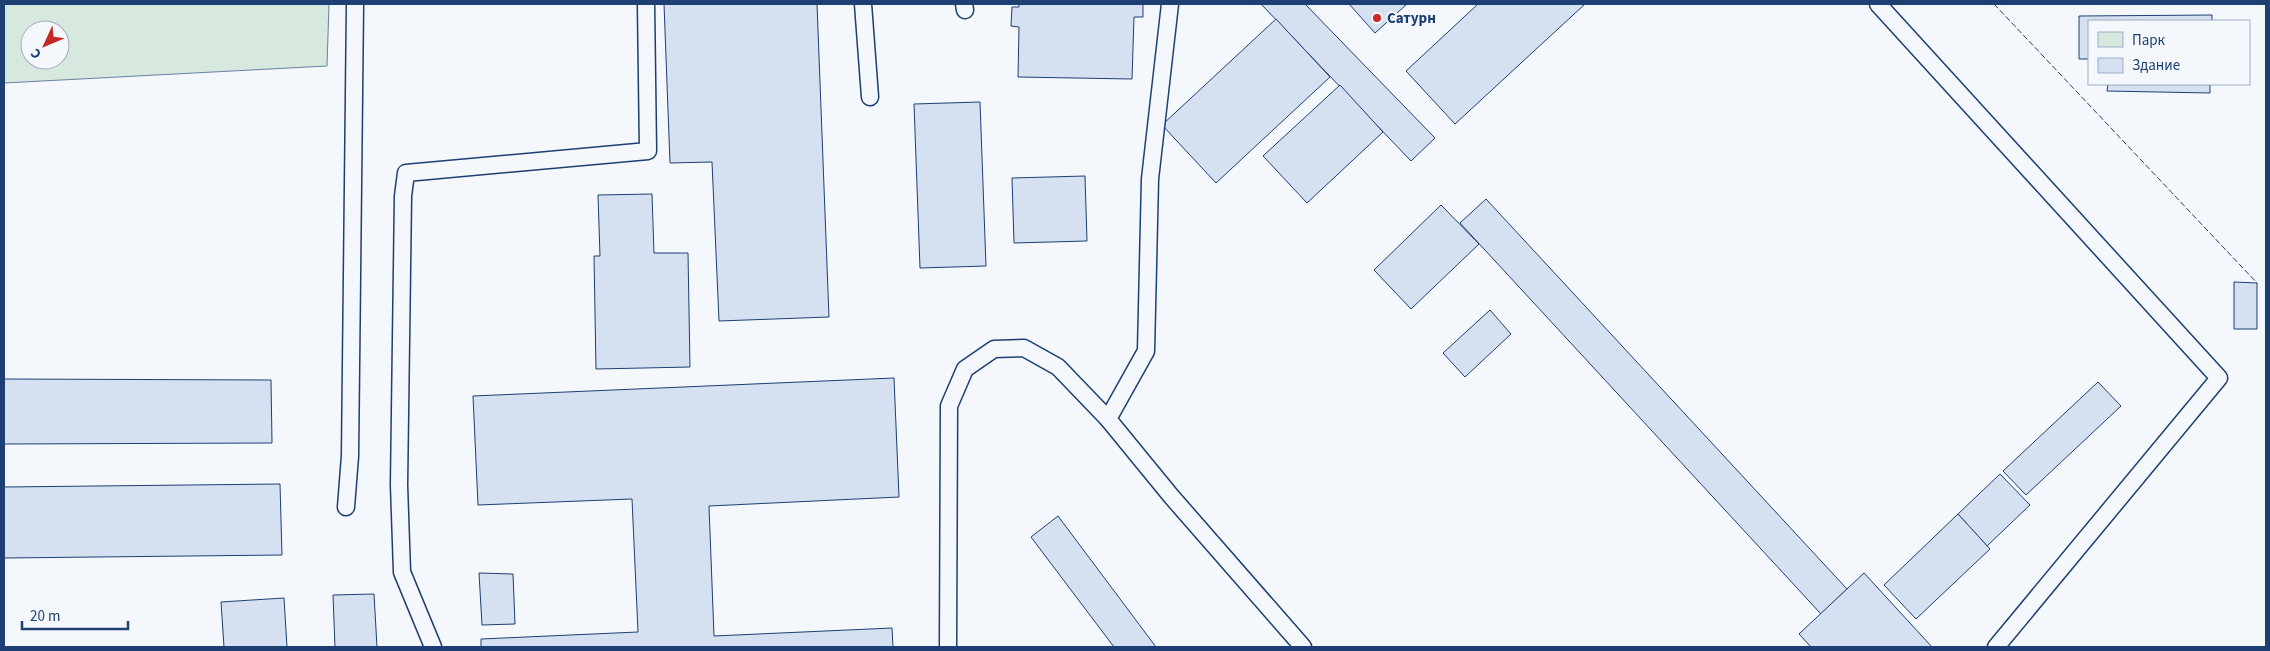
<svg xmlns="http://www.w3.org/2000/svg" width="2270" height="651" font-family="'Source Sans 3',sans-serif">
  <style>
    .green { fill: #d7e8df; stroke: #687fa3; fill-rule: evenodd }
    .building { fill: #d5e0f0; stroke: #1d3f73 }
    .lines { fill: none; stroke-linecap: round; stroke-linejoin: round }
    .lane-casing { stroke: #1d3f73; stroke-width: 19 }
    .lane { stroke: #f4f7fb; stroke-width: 16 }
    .fence { stroke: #1d3f73; stroke-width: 1; stroke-dasharray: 6 2.5; stroke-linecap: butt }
    .poi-dot { fill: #c62828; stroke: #f4f7fb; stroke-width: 2 }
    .labels { text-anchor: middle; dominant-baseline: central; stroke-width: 4; stroke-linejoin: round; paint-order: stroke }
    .poi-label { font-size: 15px; font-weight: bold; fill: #1d3f73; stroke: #f4f7fb; text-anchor: start }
  </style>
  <rect width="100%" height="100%" fill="#f4f7fb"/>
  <path class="green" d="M 4,4 L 329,4 L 327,66 L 4,83 ZM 30,30 L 60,30 L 60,60 L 30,60 Z"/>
  <g class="building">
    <polygon points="664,4 817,4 829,317 719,321 712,162 670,163"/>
    <polygon points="1019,4 1143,4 1143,17 1134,17 1132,79 1018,77 1019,27 1011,26 1012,7 1019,7"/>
    <polygon points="1261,4 1305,4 1435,138 1411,161"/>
    <polygon points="1349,4 1407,4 1375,33"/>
    <polygon points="1478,4 1585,4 1455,124 1406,71"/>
    <polygon points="2212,15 2212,21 2089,21 2089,59 2079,59 2079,16"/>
    <polygon points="1276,19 1330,77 1216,183 1162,125"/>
    <polygon points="2108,84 2210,84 2210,93 2107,91"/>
    <polygon points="1340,85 1383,132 1307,203 1263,156"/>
    <polygon points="980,102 986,266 920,268 914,104"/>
    <polygon points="1085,176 1087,241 1014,243 1012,178"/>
    <polygon points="652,194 654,253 688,253 690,367 596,369 594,256 600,256 598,195"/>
    <polygon points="1486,199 1847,589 1821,614 1460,223"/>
    <polygon points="1441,205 1479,244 1411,309 1374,270"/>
    <polygon points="2234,282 2257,283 2257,329 2234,329"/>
    <polygon points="1490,310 1511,334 1465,377 1443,353"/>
    <polygon points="894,378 899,497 709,506 714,636 892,628 893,647 481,647 481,639 638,632 632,499 478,505 473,396"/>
    <polygon points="4,379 271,380 272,443 4,444"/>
    <polygon points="2098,382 2121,406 2026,495 2003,471"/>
    <polygon points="2000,474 2030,505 1987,546 1958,514"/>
    <polygon points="280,484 282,555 4,558 4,487"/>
    <polygon points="1958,514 1990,549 1916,619 1884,585"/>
    <polygon points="1058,516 1156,647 1114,647 1031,537"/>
    <polygon points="479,573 513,574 515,624 482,625"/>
    <polygon points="1864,573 1932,647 1811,647 1799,634"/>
    <polygon points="374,594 377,647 335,647 333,595"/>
    <polygon points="284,598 287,647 224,647 221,602"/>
  </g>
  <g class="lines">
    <g class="lane-casing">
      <g id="lane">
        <polyline points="863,4 870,97"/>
        <polyline points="964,4 965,10"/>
        <polyline points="1170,4 1150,179 1146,351 1108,419 1171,496 1303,647"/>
        <polyline points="1878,4 2219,378 1996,647"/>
        <polyline points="346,507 350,456 355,4"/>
        <polyline points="433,647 402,572 399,485 403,196 406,173 648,151 646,4"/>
        <polyline points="948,647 949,406 965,369 994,349 1024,348 1058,367 1108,419"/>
      </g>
    </g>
    <use href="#lane" class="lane"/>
    <polyline class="fence" points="1994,4 2257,283"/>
  </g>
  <circle class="poi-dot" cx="1377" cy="18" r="5"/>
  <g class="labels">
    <g class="poi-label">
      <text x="1387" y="18">Сатурн</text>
    </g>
  </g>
  <rect width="2270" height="651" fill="none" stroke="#1d3f73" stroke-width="10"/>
  <rect x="2088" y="20" width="162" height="65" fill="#f4f7fb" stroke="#9eadc5"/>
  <rect x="2098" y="32" width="25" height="15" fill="#d7e8df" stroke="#9eadc5"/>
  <text x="2132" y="45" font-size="15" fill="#1d3f73">Парк</text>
  <rect x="2098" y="58" width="25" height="15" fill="#d5e0f0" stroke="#9eadc5"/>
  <text x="2132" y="70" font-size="15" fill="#1d3f73">Здание</text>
  <g transform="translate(45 45) rotate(226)"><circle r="24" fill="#f4f7fb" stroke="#9eadc5"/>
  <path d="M0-4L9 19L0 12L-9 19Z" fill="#c62828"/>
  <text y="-8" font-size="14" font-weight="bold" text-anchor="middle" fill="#1d3f73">С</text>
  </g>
  <path d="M22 621v8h106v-8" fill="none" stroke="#1d3f73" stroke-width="2.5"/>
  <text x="30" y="621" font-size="15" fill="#1d3f73" stroke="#f4f7fb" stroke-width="4" paint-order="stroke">20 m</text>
</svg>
